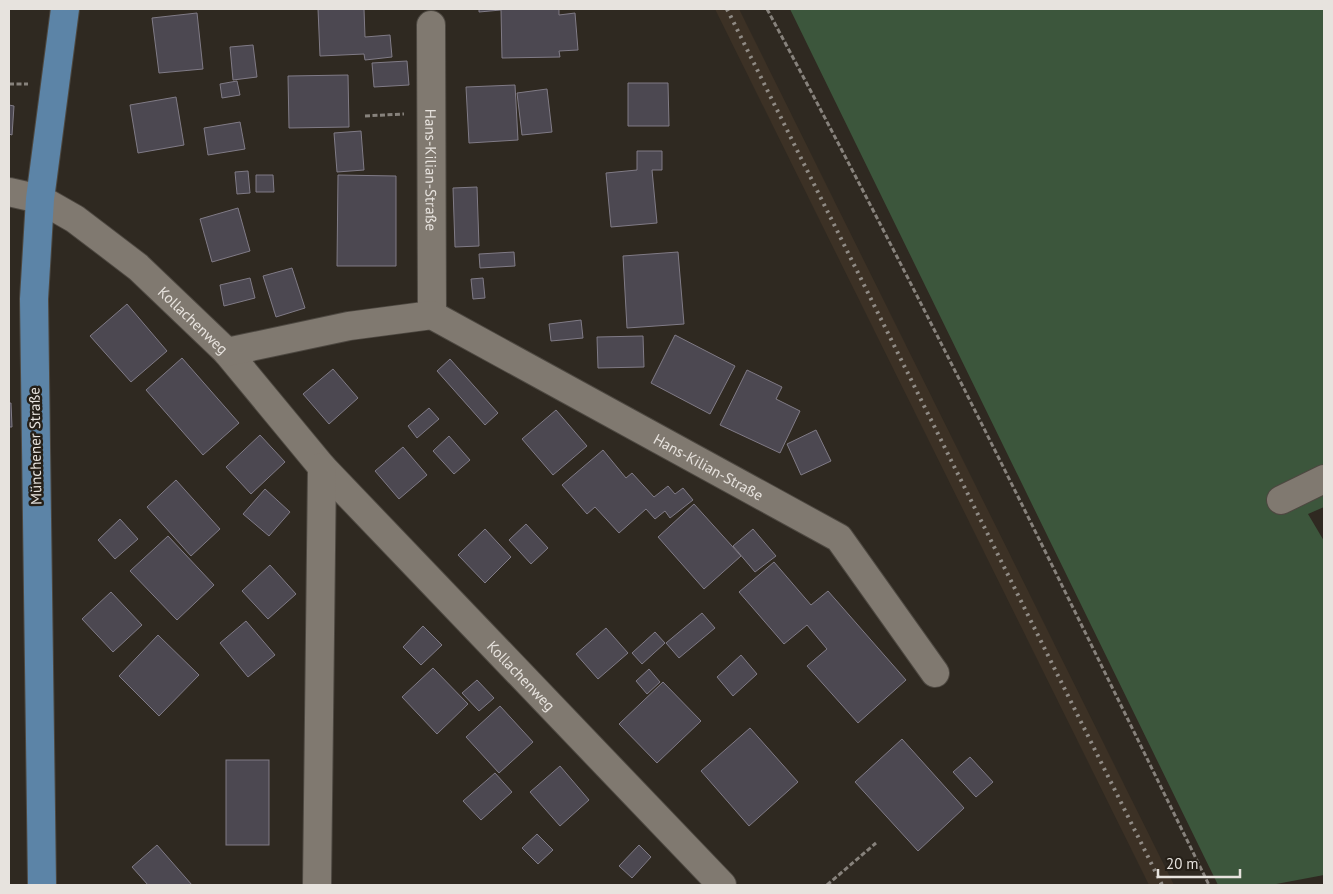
<svg xmlns="http://www.w3.org/2000/svg" width="1333" height="894" font-family="'PT Sans',sans-serif">
  <style>
    .built { fill: #3c3125 }
    .green { fill: #3c563c }
    .building { fill: #4c4851; stroke: #807b86 }
    .lines { fill: none; stroke-linecap: round; stroke-linejoin: round }
    .minor-casing { stroke: #4d4841; stroke-width: 30 }
    .major-casing { stroke: #4d4841; stroke-width: 30 }
    .path { stroke: #87827c; stroke-width: 3; stroke-dasharray: 5 2.5; stroke-linecap: butt }
    .minor { stroke: #807970; stroke-width: 28 }
    .major { stroke: #5c84a7; stroke-width: 28 }
    .rail { stroke: #908b85; stroke-width: 4; stroke-dasharray: 2.5 5; stroke-linecap: butt }
    .labels { text-anchor: middle; dominant-baseline: central; stroke-width: 5; stroke-linejoin: round; paint-order: stroke }
    .street-label { font-size: 15px; fill: #e7e3de; stroke: #251f17 }
  </style>
  <rect width="100%" height="100%" fill="#2f2921"/>
  <polygon class="built" points="715,9 739,9 1174,885 1149,885"/>
  <polygon class="green" points="790,9 1324,9 1324,507 1308,514 1324,541 1324,875 1271,885 1218,885"/>
  <g class="building">
    <polygon points="318,9 364,9 365,37 390,35 392,57 365,60 364,54 320,56"/>
    <polygon points="479,9 559,9 559,15 575,13 578,50 559,51 560,57 502,58 501,10 479,12"/>
    <polygon points="197,13 203,69 159,73 152,18"/>
    <polygon points="253,45 257,77 233,80 230,47"/>
    <polygon points="407,61 409,85 374,87 372,63"/>
    <polygon points="348,75 349,127 289,128 288,76"/>
    <polygon points="237,81 240,95 222,98 220,84"/>
    <polygon points="628,83 668,83 669,126 628,126"/>
    <polygon points="515,85 518,140 469,143 466,87"/>
    <polygon points="547,89 552,132 522,135 517,93"/>
    <polygon points="176,97 184,145 138,153 130,105"/>
    <polygon points="9,105 14,106 12,135 9,134"/>
    <polygon points="240,122 245,149 208,155 204,128"/>
    <polygon points="361,131 364,170 337,172 334,133"/>
    <polygon points="637,151 662,151 662,170 652,170 657,223 611,227 606,173 637,170"/>
    <polygon points="248,171 250,193 237,194 235,172"/>
    <polygon points="256,175 273,175 274,192 256,192"/>
    <polygon points="338,175 396,176 396,266 337,266"/>
    <polygon points="477,187 479,246 455,247 453,188"/>
    <polygon points="238,208 250,251 212,262 200,219"/>
    <polygon points="514,252 515,266 480,268 479,254"/>
    <polygon points="678,252 684,324 627,328 623,256"/>
    <polygon points="292,268 305,308 276,317 263,276"/>
    <polygon points="250,278 255,298 224,306 220,285"/>
    <polygon points="483,278 485,298 473,299 471,279"/>
    <polygon points="127,304 167,351 131,382 90,336"/>
    <polygon points="581,320 583,338 551,341 549,324"/>
    <polygon points="675,335 735,366 710,414 651,383"/>
    <polygon points="643,336 644,367 598,368 597,337"/>
    <polygon points="182,358 239,423 203,455 146,390"/>
    <polygon points="450,359 498,413 485,425 437,371"/>
    <polygon points="333,369 358,398 329,424 303,394"/>
    <polygon points="747,370 782,387 776,399 800,411 780,453 720,425"/>
    <polygon points="9,403 11,403 12,427 9,427"/>
    <polygon points="429,408 439,419 417,438 408,426"/>
    <polygon points="556,410 587,446 553,475 522,439"/>
    <polygon points="816,430 831,461 801,475 787,444"/>
    <polygon points="260,435 285,462 251,494 226,467"/>
    <polygon points="449,436 470,460 454,474 433,451"/>
    <polygon points="403,447 427,475 399,499 375,471"/>
    <polygon points="603,450 626,478 632,473 654,497 668,486 675,494 683,488 693,500 670,518 665,511 655,519 646,509 619,533 595,507 587,514 562,485"/>
    <polygon points="176,480 220,529 191,556 147,507"/>
    <polygon points="265,489 290,512 269,536 243,514"/>
    <polygon points="694,504 741,556 704,589 658,537"/>
    <polygon points="120,519 138,539 115,559 98,540"/>
    <polygon points="526,524 548,548 531,564 509,540"/>
    <polygon points="485,529 511,557 485,583 458,555"/>
    <polygon points="753,529 776,556 755,572 733,546"/>
    <polygon points="168,536 214,585 177,620 130,571"/>
    <polygon points="774,562 811,605 828,591 906,680 858,723 807,666 827,649 807,625 784,644 739,592"/>
    <polygon points="270,565 296,594 268,619 242,591"/>
    <polygon points="111,592 142,625 113,652 82,619"/>
    <polygon points="702,613 715,628 679,658 666,643"/>
    <polygon points="246,621 275,655 248,677 220,643"/>
    <polygon points="423,626 442,645 421,665 403,647"/>
    <polygon points="606,628 628,653 598,679 576,654"/>
    <polygon points="655,632 665,643 642,664 632,653"/>
    <polygon points="158,635 199,675 159,716 119,676"/>
    <polygon points="741,655 757,674 733,696 717,677"/>
    <polygon points="433,668 468,704 437,734 402,697"/>
    <polygon points="649,669 660,682 647,694 636,681"/>
    <polygon points="477,680 494,698 479,711 462,693"/>
    <polygon points="663,682 701,721 657,763 619,724"/>
    <polygon points="500,706 533,742 499,773 466,737"/>
    <polygon points="750,728 798,782 749,826 701,771"/>
    <polygon points="902,739 964,808 918,851 855,782"/>
    <polygon points="970,757 993,782 976,797 953,772"/>
    <rect x="226" y="760" width="43" height="85"/>
    <polygon points="560,766 589,800 560,826 530,792"/>
    <polygon points="495,773 512,792 481,820 463,801"/>
    <polygon points="537,834 553,850 538,864 522,848"/>
    <polygon points="157,845 192,885 148,885 132,867"/>
    <polygon points="639,845 651,857 632,878 619,866"/>
  </g>
  <g class="lines">
    <g class="minor-casing">
      <g id="minor">
        <path id="s1" d="M 431,25 L 432,315"/>
        <path id="s2" d="M 9,192 L 40,199 L 75,219 L 138,267 L 227,352 L 322,467 L 722,885"/>
        <path id="s3" d="M 227,352 L 349,326 L 432,315 L 839,538 L 935,673"/>
        <polyline points="1281,500 1324,479"/>
        <polyline points="317,885 322,467"/>
      </g>
    </g>
    <g class="major-casing">
      <polyline id="major" points="42,885 34,299 40,199 65,9"/>
    </g>
    <g class="path">
      <path d="M 767,9 C 922,297 1065,591 1209,885"/>
      <polyline points="9,84 28,84"/>
      <polyline points="365,116 404,114"/>
      <polyline points="827,885 876,843"/>
    </g>
    <use href="#minor" class="minor"/>
    <use href="#major" class="major"/>
    <polyline class="rail" points="727,9 1162,885"/>
  </g>
  <g class="labels">
    <g class="street-label">
      <text stroke="none"><textPath href="#s1" startOffset="145">Hans-Kilian-Straße</textPath></text>
      <text stroke="none"><textPath href="#s2" startOffset="228">Kollachenweg</textPath></text>
      <text transform="translate(35 446) rotate(-91)">Münchener Straße</text>
      <text stroke="none"><textPath href="#s3" startOffset="524">Hans-Kilian-Straße</textPath></text>
      <text stroke="none"><textPath href="#s2" startOffset="712">Kollachenweg</textPath></text>
    </g>
  </g>
  <rect width="1333" height="894" fill="none" stroke="#e7e3de" stroke-width="20"/>
  <path d="M1158 869v8h82v-8" fill="none" stroke="#e7e3de" stroke-width="2.5"/>
  <text x="1166" y="869" font-size="15" fill="#e7e3de" stroke="#251f17" stroke-width="4" paint-order="stroke">20 m</text>
</svg>
